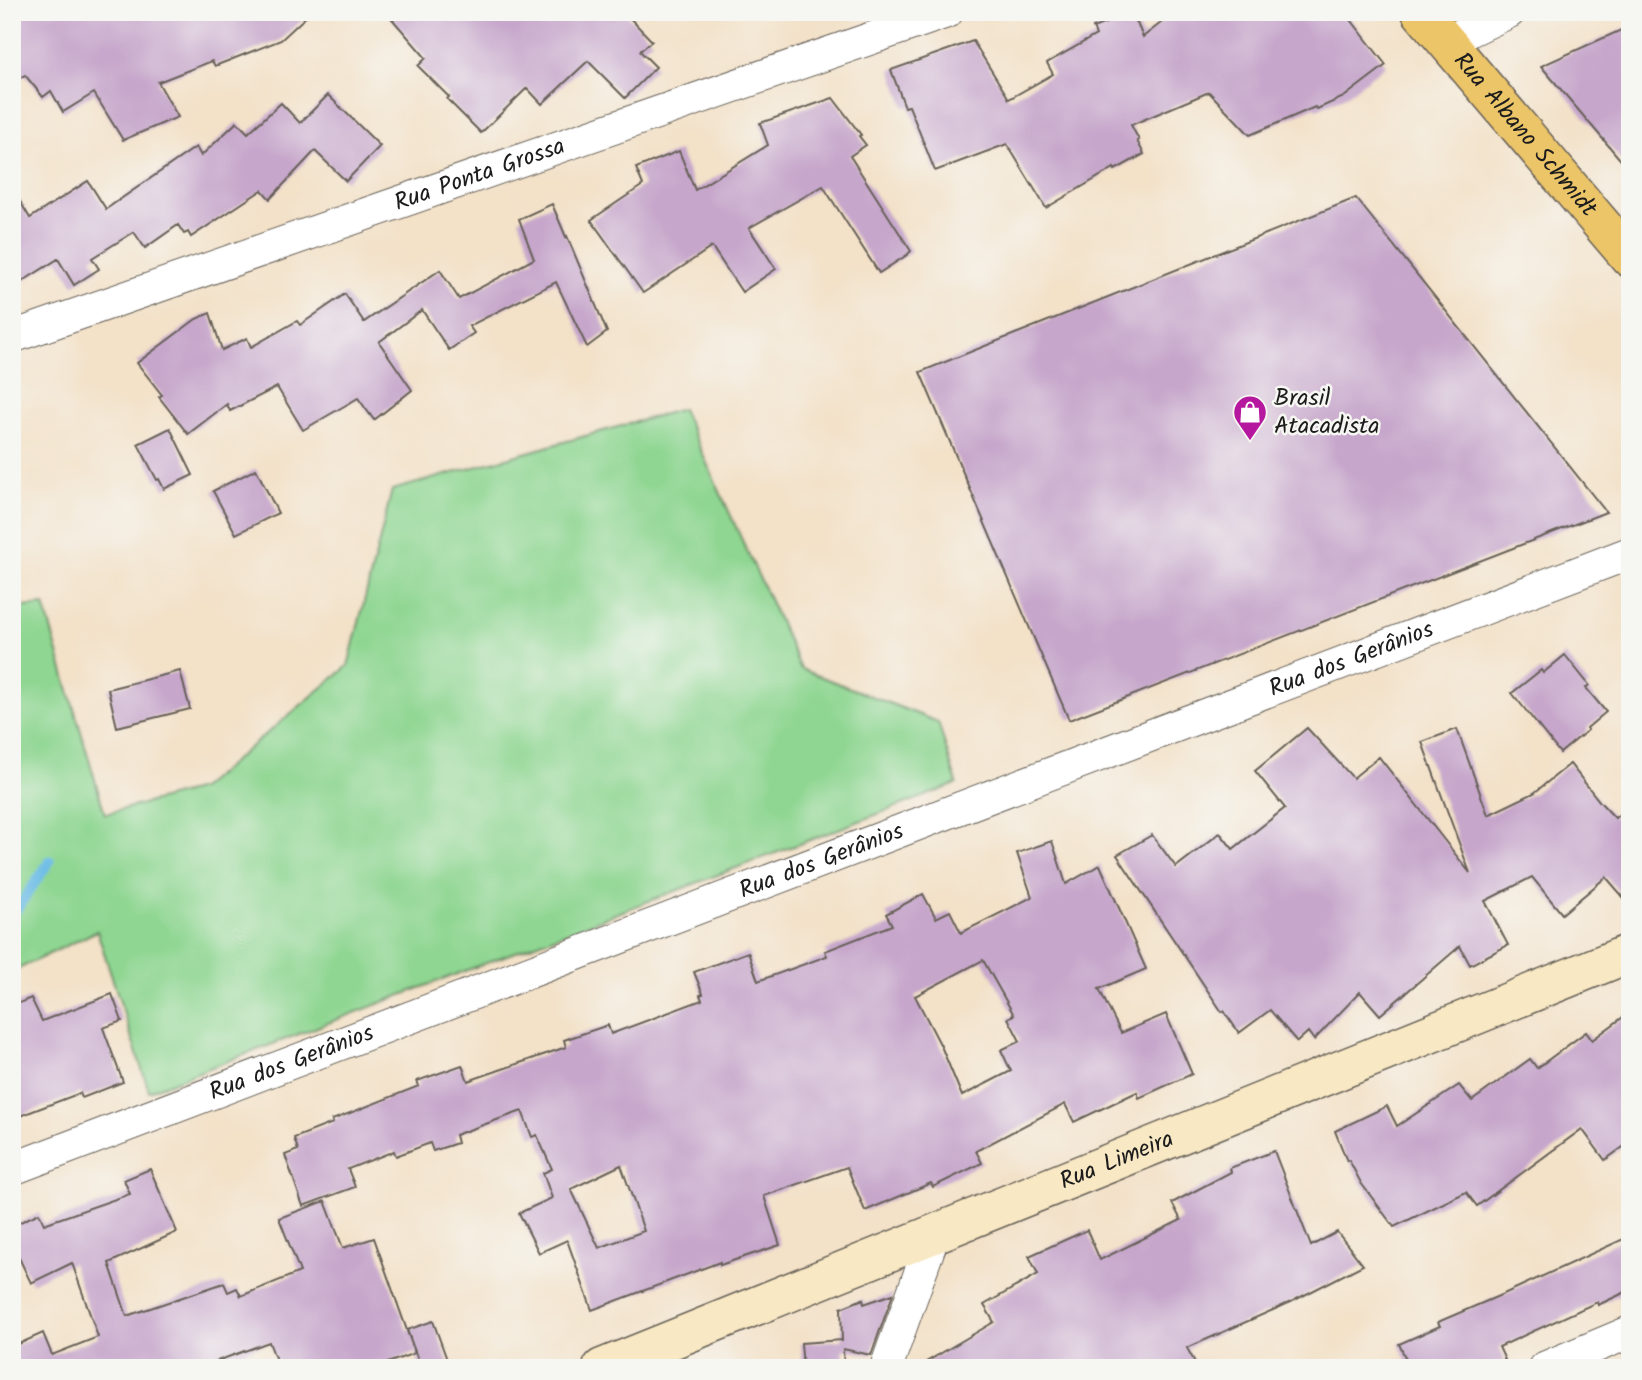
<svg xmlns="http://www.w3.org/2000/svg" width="1642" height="1380" font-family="Kalam,sans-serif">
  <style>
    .green { fill: #8ed691; stroke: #557956; stroke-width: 2 }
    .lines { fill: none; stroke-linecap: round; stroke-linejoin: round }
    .stream { stroke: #6bbbe6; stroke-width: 10 }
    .building { fill: #c6a6cb; fill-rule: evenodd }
    .street-casing { stroke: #676158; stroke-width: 34 }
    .secondary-casing { stroke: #676158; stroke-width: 41 }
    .primary-casing { stroke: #676158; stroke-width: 41 }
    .street { stroke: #fff; stroke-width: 32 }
    .secondary { stroke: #f8e8c3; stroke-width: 38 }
    .primary { stroke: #edc569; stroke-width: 38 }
    .labels { text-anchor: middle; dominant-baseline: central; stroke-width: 5; stroke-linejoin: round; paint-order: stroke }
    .street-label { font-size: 24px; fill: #1c1c1c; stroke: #f6f6f2 }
    .poi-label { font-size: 24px; fill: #1c1c1c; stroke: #f6f6f2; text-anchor: start }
  </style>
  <rect width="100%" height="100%" fill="#f6f6f2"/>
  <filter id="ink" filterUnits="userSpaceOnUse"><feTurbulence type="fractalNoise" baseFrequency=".0143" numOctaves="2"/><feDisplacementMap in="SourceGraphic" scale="14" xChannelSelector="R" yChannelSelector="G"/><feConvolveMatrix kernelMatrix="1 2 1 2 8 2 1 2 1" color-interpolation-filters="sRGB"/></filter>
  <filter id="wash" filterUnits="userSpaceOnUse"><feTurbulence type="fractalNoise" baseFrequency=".00686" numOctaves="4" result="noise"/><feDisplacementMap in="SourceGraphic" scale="28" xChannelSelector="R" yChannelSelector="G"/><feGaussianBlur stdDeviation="1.57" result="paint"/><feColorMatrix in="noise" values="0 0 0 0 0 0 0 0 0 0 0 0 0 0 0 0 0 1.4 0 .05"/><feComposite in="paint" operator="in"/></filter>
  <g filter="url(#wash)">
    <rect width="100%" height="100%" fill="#f3e1c8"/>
    <polygon class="green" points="682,409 801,669 938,722 957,784 149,1091 97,931 12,972 12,608 44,605 105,814 200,789 348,666 392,490"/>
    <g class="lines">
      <polyline class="stream" points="12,916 50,861"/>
    </g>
    <g id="blocks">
      <g class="building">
        <polygon points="12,12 311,12 281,40 215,66 212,61 158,82 178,117 123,140 94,93 63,112 51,91 43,97 25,75 12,83"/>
        <polygon points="386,12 624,12 652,41 640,51 656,67 625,98 588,61 542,104 527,88 481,133 447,99 449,97 418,66 426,58"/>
        <polygon points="1132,12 1143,37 1175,12 1345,12 1386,65 1344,97 1317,109 1315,107 1250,135 1209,92 1131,125 1139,140 1137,141 1144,154 1115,170 1114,168 1046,208 1007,144 935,171 909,106 905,107 891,70 973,41 1009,99 1053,74 1047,63 1096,35 1093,28"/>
        <polygon points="1630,26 1630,171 1541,66"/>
        <polygon points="328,95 380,146 346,181 315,151 270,199 262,190 191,237 188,232 184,234 178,225 145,248 134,232 92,258 99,269 74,285 58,259 12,288 12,188 30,218 88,181 106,209 196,147 201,156 237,122 248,133 281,103 300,123"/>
        <polygon points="833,98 861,135 859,136 866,145 850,156 911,251 907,255 879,273 823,186 749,228 776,269 742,292 712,247 643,293 591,220 643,185 636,168 679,151 695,190 768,145 760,123"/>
        <polygon points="1356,198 1606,512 1069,720 920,372"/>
        <polygon points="552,204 566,237 567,236 607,332 587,347 556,282 469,326 474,333 449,350 422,310 379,342 412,390 374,420 358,398 303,430 277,387 230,411 227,404 188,434 159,397 162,395 137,363 196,319 210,313 222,350 247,338 251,347 297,321 300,325 345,294 364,322 440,270 459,299 534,259 519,219"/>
        <polygon points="170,428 193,475 164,489 159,479 157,480 138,444"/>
        <polygon points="256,469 278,513 236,534 213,491"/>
        <polygon points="1565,655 1589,685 1586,688 1606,712 1587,728 1588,730 1560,753 1512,693 1541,670 1543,673"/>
        <polygon points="180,671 190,709 117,727 108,689"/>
        <polygon points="1307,728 1353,778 1379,757 1470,873 1422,742 1457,729 1488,815 1534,793 1570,764 1600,802 1615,818 1630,805 1630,905 1606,877 1562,914 1532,877 1485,901 1508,945 1470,965 1460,946 1380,1015 1360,992 1314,1040 1308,1032 1297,1042 1270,1010 1239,1033 1224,1011 1222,1012 1117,855 1152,835 1176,867 1220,833 1233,849 1285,808 1255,771"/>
        <path d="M 1052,841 L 1066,884 L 1100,865 L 1146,969 L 1099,989 L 1121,1033 L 1166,1014 L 1192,1074 L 1139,1098 L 1137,1092 L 1074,1122 L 1065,1104 L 976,1151 L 982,1163 L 933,1187 L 931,1183 L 865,1211 L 847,1167 L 764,1196 L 780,1245 L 720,1265 L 720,1262 L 592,1310 L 567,1240 L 539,1253 L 519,1213 L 552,1198 L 543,1173 L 552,1169 L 537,1135 L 532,1137 L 522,1111 L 455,1135 L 457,1143 L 433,1151 L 430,1143 L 396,1156 L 394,1151 L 348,1169 L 355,1187 L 303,1206 L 285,1155 L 298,1150 L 294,1138 L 333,1123 L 332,1120 L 419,1086 L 417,1081 L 462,1065 L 468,1081 L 566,1047 L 564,1040 L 608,1025 L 611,1034 L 702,1000 L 700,995 L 703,994 L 694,972 L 748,952 L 758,981 L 827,956 L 825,951 L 892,925 L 886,914 L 923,894 L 936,918 L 950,911 L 961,933 L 1032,897 L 1017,853 ZM 983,960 L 1014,1015 L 1008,1018 L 1020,1041 L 1001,1050 L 1011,1071 L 962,1096 L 941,1046 L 915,996 ZM 621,1165 L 644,1231 L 599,1248 L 571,1189 Z"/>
        <polygon points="112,994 122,1021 103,1028 123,1082 82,1098 80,1093 12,1119 12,1006 31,998 42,1021"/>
        <polygon points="1630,1012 1630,1142 1605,1160 1582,1129 1477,1206 1466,1192 1394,1227 1361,1183 1349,1160 1347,1161 1335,1131 1387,1106 1397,1126 1459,1085 1472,1101 1530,1059 1537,1068 1586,1032 1592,1040"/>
        <polygon points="1274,1151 1311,1246 1337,1232 1363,1265 1291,1302 1187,1348 1198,1368 916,1368 994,1322 984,1305 1038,1274 1029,1256 1087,1230 1100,1260 1181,1220 1172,1203 1231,1172 1230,1168"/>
        <polygon points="150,1169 177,1232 109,1263 127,1316 224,1283 228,1292 237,1288 241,1296 300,1272 279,1218 325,1201 343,1248 374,1238 415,1353 374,1368 279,1368 269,1342 198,1368 12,1368 12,1347 43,1333 52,1355 98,1337 72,1263 31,1283 12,1243 12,1226 39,1213 44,1224 130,1194 124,1180"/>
        <polygon points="1630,1236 1630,1290 1598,1305 1597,1302 1499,1347 1505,1360 1489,1368 1410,1368 1399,1344 1440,1326 1438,1322 1508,1292"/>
        <polygon points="893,1294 871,1355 843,1349 844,1368 803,1368 801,1343 842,1340 842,1342 841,1308 863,1299 864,1304"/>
        <polygon points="433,1321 450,1368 421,1368 407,1330"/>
      </g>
    </g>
  </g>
  <g filter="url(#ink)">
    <use href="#blocks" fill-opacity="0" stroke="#676158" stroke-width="2"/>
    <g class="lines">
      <g class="street-casing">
        <g id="street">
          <polyline points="1446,42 1509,12"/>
          <path id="s1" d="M 12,337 L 947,12"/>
          <path id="s2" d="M 12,1169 L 1630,553"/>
          <polyline points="886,1368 934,1234"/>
          <polyline points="1544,1368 1630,1332"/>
        </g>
      </g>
      <g class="secondary-casing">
        <g id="secondary">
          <path id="s3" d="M 602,1368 L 1630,953"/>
        </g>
      </g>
      <g class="primary-casing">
        <g id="primary">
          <path id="s4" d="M 1421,12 L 1630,258"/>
        </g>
      </g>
      <use href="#street" class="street"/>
      <use href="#secondary" class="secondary"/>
      <use href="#primary" class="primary"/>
    </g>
  </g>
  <defs>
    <g id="shop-pin" transform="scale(1.75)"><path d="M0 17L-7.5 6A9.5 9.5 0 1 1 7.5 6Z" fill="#b5179e" stroke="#f6f6f2"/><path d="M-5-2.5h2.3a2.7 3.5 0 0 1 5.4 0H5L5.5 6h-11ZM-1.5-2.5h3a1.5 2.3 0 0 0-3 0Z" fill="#fff"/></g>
  </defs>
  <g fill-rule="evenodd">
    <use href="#shop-pin" x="1250" y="412"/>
  </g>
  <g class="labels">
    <g class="street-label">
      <text stroke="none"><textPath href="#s4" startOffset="161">Rua Albano Schmidt</textPath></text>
      <text stroke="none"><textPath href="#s1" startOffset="495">Rua Ponta Grossa</textPath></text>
      <text stroke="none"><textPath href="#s2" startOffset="1433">Rua dos Gerânios</textPath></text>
      <text stroke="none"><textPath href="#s2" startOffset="866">Rua dos Gerânios</textPath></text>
      <text stroke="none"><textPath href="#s2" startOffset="299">Rua dos Gerânios</textPath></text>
      <text stroke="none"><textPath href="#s3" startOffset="555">Rua Limeira</textPath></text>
    </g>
    <g class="poi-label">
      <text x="1274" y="398">Brasil<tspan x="1274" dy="28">Atacadista</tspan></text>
    </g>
  </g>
  <rect width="1642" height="1380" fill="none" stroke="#f6f6f2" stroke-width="42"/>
</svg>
